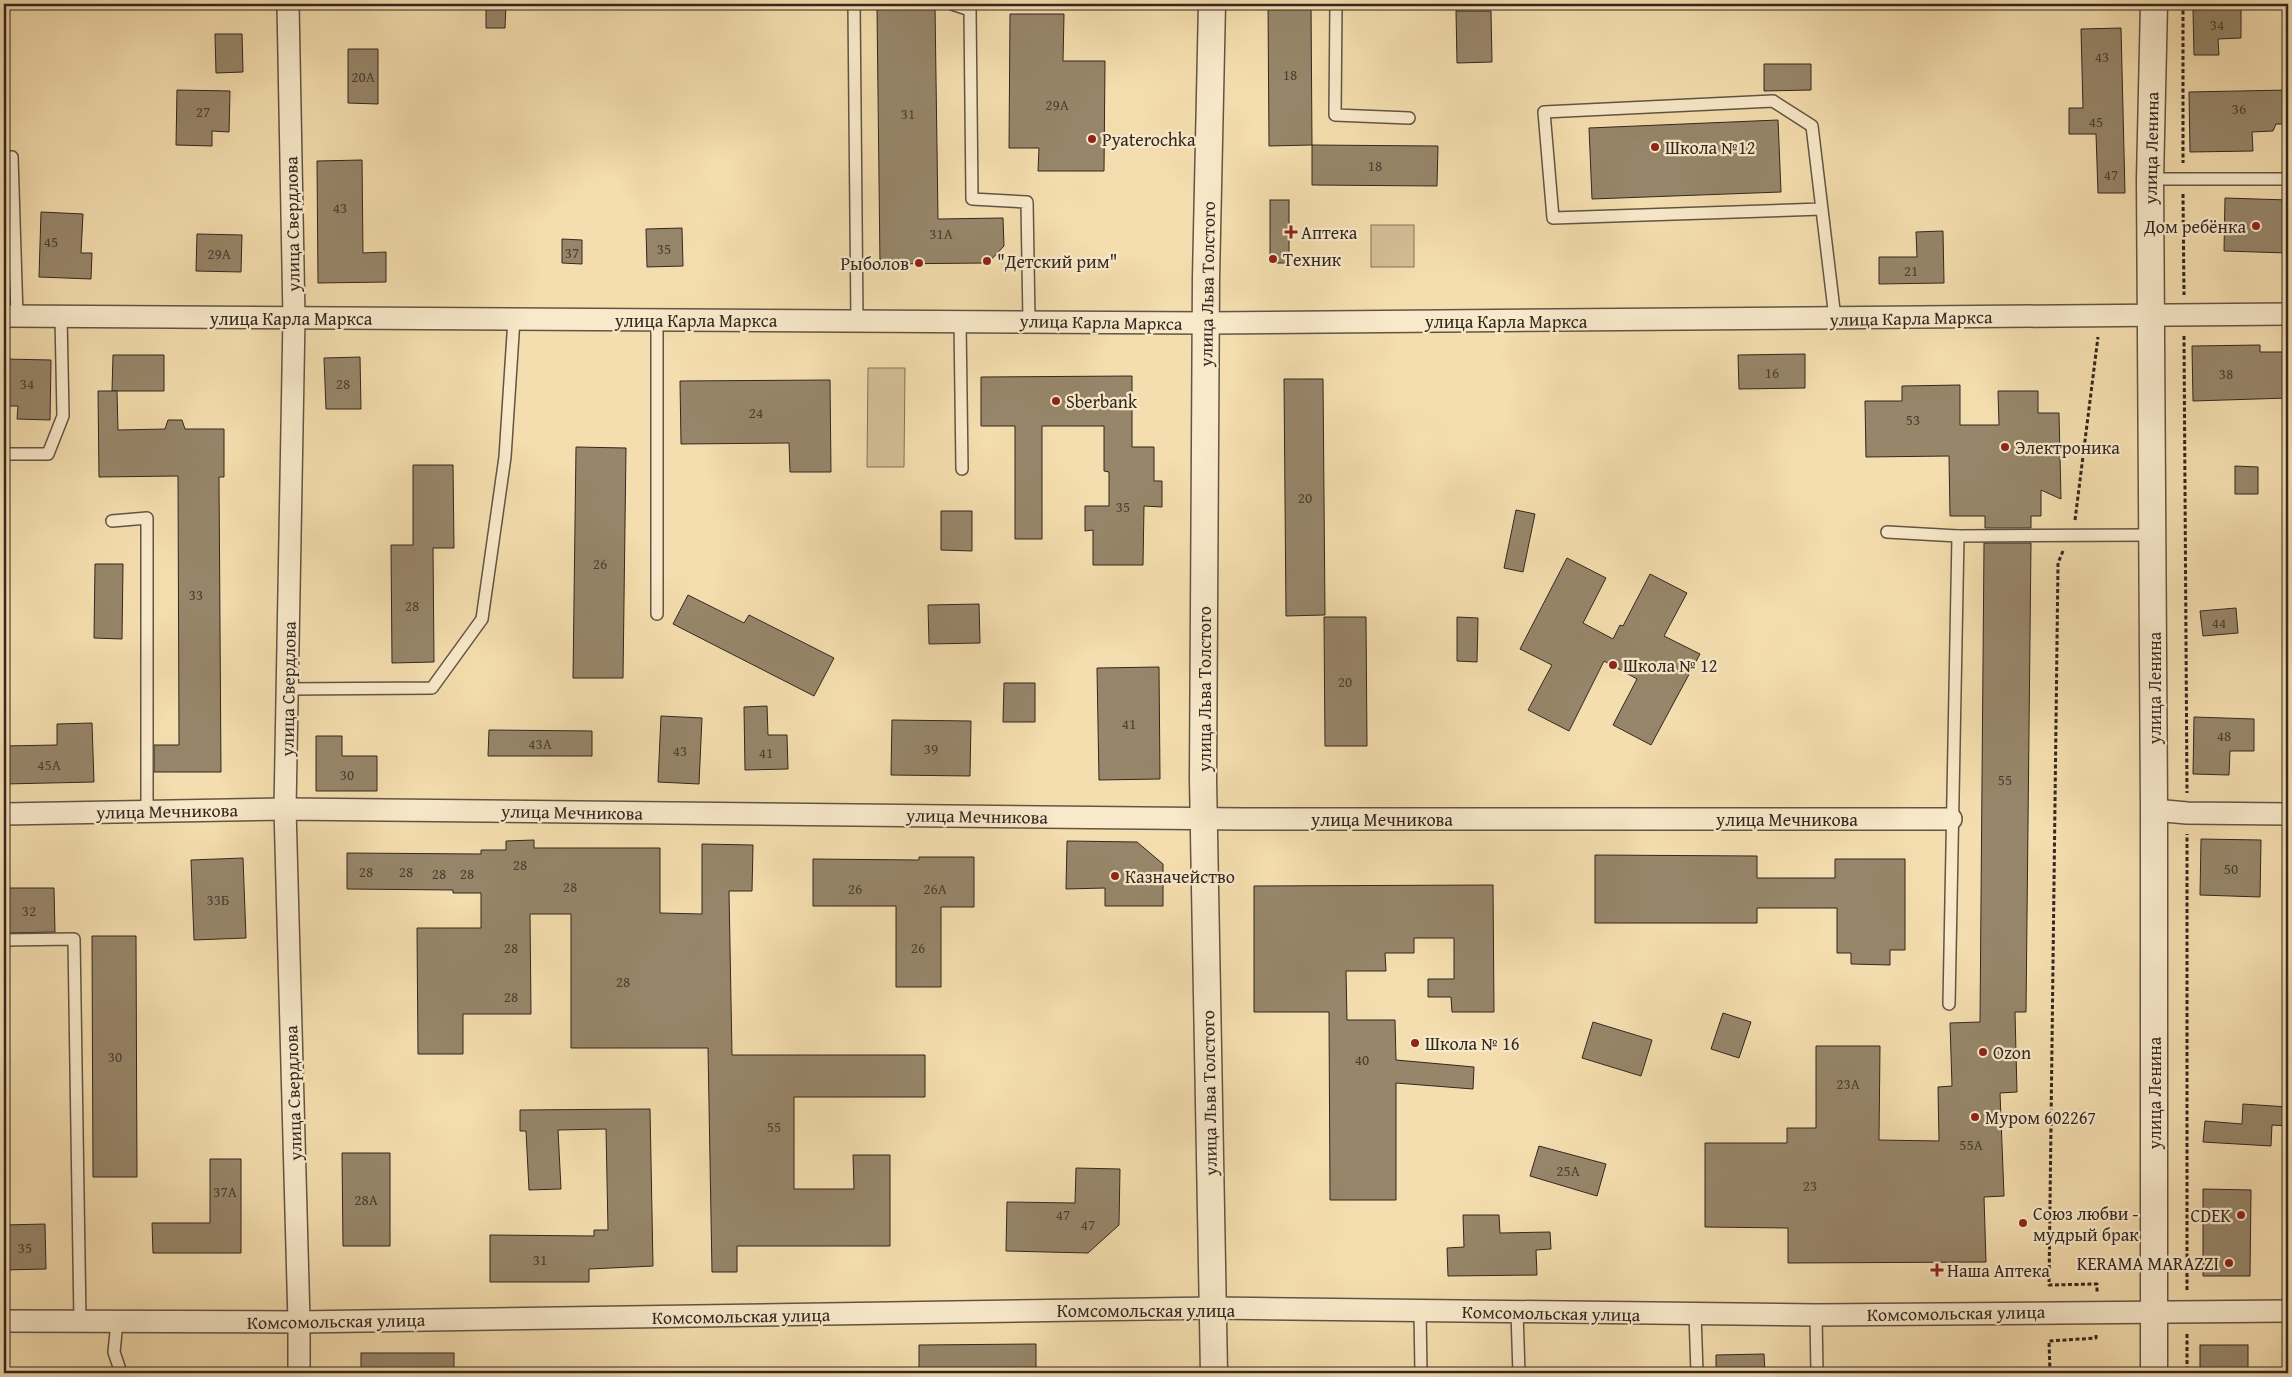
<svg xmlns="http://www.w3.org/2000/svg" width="2292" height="1377" font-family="'Gentium Book Plus',serif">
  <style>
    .green { fill: #d3be96; stroke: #83725c }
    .building { fill: #97866a; stroke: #332721 }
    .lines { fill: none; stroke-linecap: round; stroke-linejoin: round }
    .service-casing { stroke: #635444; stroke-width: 14 }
    .minor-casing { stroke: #635444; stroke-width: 24 }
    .tertiary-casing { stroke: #635444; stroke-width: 29 }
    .path { stroke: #332721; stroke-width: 3; stroke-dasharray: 4 2.5; stroke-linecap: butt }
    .service { stroke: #f8e9ca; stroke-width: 11 }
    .minor { stroke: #f8e9ca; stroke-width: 21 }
    .tertiary { stroke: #f8e9ca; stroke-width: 26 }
    .poi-dot { fill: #8f2418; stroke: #f8e9ca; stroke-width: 2 }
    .labels { text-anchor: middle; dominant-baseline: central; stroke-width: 4.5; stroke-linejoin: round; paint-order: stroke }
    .number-label { font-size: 15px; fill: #4c3f33 }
    .poi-label { font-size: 18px; fill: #332721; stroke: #f8e9ca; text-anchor: start }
    .street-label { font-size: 18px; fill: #332721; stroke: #f8e9ca }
  </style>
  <rect width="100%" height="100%" fill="#f4ddae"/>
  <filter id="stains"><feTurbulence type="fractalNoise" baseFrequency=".004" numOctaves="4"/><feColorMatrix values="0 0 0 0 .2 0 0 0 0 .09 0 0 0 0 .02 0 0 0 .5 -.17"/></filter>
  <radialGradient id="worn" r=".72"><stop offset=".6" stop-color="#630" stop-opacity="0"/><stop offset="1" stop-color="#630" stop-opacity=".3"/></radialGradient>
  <g class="green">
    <rect x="1371" y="225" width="43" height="42"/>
    <polygon points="868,368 905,368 904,467 867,467"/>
  </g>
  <g class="building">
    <polygon points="486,4 506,4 505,28 486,28"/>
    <polygon points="1268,4 1311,4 1312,145 1269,146"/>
    <polygon points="2208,4 2241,4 2241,38 2218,39 2219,55 2194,55 2193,10 2208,9"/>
    <polygon points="935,7 938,219 1003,218 1004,246 988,263 880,264 877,8"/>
    <polygon points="1456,11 1491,11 1492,62 1457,63"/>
    <polygon points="1010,14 1064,14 1063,61 1105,61 1104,171 1038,171 1039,148 1009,148"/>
    <polygon points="2121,28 2125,193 2098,193 2096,134 2069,134 2069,108 2083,108 2081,29"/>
    <polygon points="215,34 242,34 243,72 216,73"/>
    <polygon points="348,49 378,49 378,104 348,103"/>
    <polygon points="1764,64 1811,64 1811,90 1764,91"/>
    <polygon points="177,90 230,91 229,132 212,131 212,146 176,145"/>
    <polygon points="2288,90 2288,124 2276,124 2273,131 2252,132 2253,151 2190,152 2189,92"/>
    <polygon points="1778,120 1781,192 1592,199 1589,128"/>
    <polygon points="1312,145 1438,146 1437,186 1312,185"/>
    <polygon points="362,160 363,253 386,252 386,282 318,283 317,161"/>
    <polygon points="2225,198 2288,200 2288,253 2224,251"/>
    <rect x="1270" y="200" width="19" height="63"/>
    <polygon points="41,212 83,214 81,253 92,253 91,279 39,277"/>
    <polygon points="682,228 683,266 647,267 646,229"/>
    <polygon points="1943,231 1944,283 1879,284 1879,257 1917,257 1916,232"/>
    <polygon points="197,234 242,235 241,272 196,271"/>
    <polygon points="562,239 582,240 582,264 562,263"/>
    <polygon points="2260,345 2260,352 2288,352 2288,398 2193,401 2192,346"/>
    <polygon points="1805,354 1805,388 1739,389 1738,355"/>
    <polygon points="113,355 164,355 164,391 112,391"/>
    <polygon points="360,357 361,409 326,409 324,358"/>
    <polygon points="4,359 51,360 50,420 17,419 18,406 4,406"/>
    <polygon points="1132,376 1132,447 1154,447 1154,481 1162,481 1162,507 1144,506 1143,565 1093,565 1093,530 1085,531 1085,506 1109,506 1109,472 1104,471 1104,426 1042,426 1042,539 1015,539 1015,426 981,426 981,377"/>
    <polygon points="1284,379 1323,379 1325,615 1286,616"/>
    <polygon points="830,380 831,472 790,472 789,443 681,444 680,381"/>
    <polygon points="1960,385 1960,425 1999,425 1998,391 2038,391 2038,413 2059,413 2061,499 2041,490 2041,516 2031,516 2031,528 1985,528 1985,516 1950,516 1949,456 1866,457 1865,401 1902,401 1902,386"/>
    <polygon points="98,391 117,391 118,430 165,429 168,420 182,420 185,429 224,429 224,477 219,477 221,772 154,772 154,745 179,745 178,476 99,477"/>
    <polygon points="576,447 626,448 623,678 573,678"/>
    <polygon points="413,465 453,465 454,548 433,548 434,662 392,663 391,545 413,545"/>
    <polygon points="2235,466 2258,467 2258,494 2235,494"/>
    <polygon points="1516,510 1535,514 1523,572 1504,568"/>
    <polygon points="941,511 972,511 972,551 941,550"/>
    <polygon points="1984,543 2031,543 2026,1012 2015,1012 2017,1092 2000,1093 2004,1196 1984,1197 1986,1262 1788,1263 1788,1228 1705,1227 1705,1143 1787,1143 1787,1128 1816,1128 1816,1046 1880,1046 1879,1140 1939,1141 1938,1087 1952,1086 1950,1023 1980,1022"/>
    <polygon points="1567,558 1606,578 1583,623 1613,639 1620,625 1623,626 1650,574 1687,593 1664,636 1700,654 1651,745 1613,725 1637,679 1604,661 1569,731 1528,710 1552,665 1520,649"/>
    <polygon points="95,564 123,564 122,639 94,638"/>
    <polygon points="688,595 744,623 749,615 834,658 814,696 673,624"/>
    <polygon points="979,604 980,643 929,644 928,605"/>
    <polygon points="2236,608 2238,633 2203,636 2200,611"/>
    <polygon points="1324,617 1366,617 1367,746 1325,746"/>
    <polygon points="1457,617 1478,618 1477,662 1457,661"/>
    <polygon points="1159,667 1160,779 1099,780 1097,668"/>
    <polygon points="1004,683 1035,683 1035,722 1003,722"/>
    <polygon points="767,706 768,735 787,735 788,769 745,770 744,707"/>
    <polygon points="661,716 702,718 699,784 658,782"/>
    <polygon points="2194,717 2254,719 2254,751 2230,751 2229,775 2193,774"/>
    <polygon points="892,720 971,721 970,776 891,775"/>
    <polygon points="92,723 94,782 4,784 4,746 57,745 57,724"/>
    <polygon points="489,730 592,731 592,756 488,756"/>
    <polygon points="316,736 342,736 342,756 377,756 377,791 316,791"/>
    <polygon points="2201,839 2261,840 2260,897 2200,895"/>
    <polygon points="534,840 534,848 660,848 660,913 702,914 702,844 753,845 752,891 729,891 732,1055 925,1055 925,1097 794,1097 794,1189 854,1189 853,1155 890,1155 890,1246 737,1246 737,1272 712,1272 708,1048 571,1048 571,914 530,914 531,1014 463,1014 463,1054 418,1054 417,928 481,928 481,893 453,893 453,890 347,889 347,853 481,854 481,850 506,850 506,841"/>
    <polygon points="1067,841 1137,842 1163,864 1163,906 1105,906 1105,888 1066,889"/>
    <polygon points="1595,855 1757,856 1757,878 1835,878 1835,859 1905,859 1905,950 1890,950 1890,965 1851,964 1851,953 1837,953 1837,908 1757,908 1757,923 1595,923"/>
    <polygon points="919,857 974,857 974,907 941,907 941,987 896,987 896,906 813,906 813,859 919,860"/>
    <polygon points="243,858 246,938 194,940 191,860"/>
    <polygon points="1493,885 1494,1012 1452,1012 1451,997 1428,997 1428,979 1454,979 1454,938 1414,938 1414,953 1385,953 1386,971 1346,971 1347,1020 1395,1020 1396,1060 1474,1067 1473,1089 1396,1083 1396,1200 1330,1200 1329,1012 1254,1012 1254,886"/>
    <polygon points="4,888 54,888 55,932 4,933"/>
    <polygon points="92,936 136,936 137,1177 93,1177"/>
    <polygon points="1723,1013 1751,1022 1739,1058 1711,1049"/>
    <polygon points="1593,1022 1652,1040 1641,1076 1582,1058"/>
    <polygon points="2243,1104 2288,1107 2288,1126 2272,1125 2271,1146 2203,1142 2205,1121 2242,1124"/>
    <polygon points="650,1109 653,1266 589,1269 589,1282 490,1282 490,1235 594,1236 594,1230 608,1230 606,1129 558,1130 561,1189 529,1190 526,1131 520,1131 520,1110"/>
    <polygon points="1539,1146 1606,1164 1597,1196 1530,1176"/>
    <polygon points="342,1153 390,1153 390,1246 343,1246"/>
    <polygon points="210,1159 241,1159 241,1253 153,1253 152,1223 210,1223"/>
    <polygon points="1076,1168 1120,1169 1119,1225 1088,1253 1006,1251 1007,1202 1075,1203"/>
    <polygon points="2203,1189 2251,1190 2250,1276 2203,1276"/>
    <polygon points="1463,1215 1499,1215 1500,1233 1550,1232 1551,1249 1536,1250 1537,1275 1448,1276 1447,1248 1464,1247"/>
    <polygon points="45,1224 46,1269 4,1270 4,1225"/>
    <polygon points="1036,1344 1036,1373 919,1373 919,1345"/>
    <rect x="2200" y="1345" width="48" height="28"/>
    <rect x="361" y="1353" width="93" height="20"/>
    <polygon points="1764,1354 1765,1373 1716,1373 1716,1355"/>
  </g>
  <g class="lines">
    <g class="service-casing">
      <g id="service">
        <polyline points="854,4 857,321"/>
        <polyline points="952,4 970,10 972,199 1027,202 1029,321"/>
        <polyline points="1336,4 1335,115 1409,118"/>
        <polyline points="4,158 12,157 17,316"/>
        <polyline points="2150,179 2288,179"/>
        <polyline points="1822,209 1553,218 1544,112 1773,101 1812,126 1835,318"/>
        <polyline points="960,321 962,469"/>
        <polyline points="4,454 48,454 63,416 61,317"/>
        <polyline points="112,521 147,518 147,812"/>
        <polyline points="1887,532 1958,536"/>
        <polyline points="657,614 657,320"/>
        <polyline points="288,689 432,688 482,619 505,457 514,319"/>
        <polyline points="4,940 74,939 80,1322"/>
        <polyline points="1949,1004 1958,536 2153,535"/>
        <polyline points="1420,1311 1421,1373"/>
        <polyline points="1517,1312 1519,1373"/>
        <polyline points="1695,1314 1697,1373"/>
        <polyline points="1816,1315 1817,1373"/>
        <polyline points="117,1322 114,1352 121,1373"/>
      </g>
    </g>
    <g class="minor-casing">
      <g id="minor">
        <polyline points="288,4 294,318 285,809 299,1322 299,1373"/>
        <polyline points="4,316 1206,323 2288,314"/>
        <polyline points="2154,810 2187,813 2288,814"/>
        <polyline points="4,814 285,809 1242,819 1951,819"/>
        <polyline points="4,1321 299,1322 1213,1308 1816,1315 2288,1311"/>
      </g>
    </g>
    <g class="tertiary-casing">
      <g id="tertiary">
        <polyline points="1212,4 1206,278 1203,779 1214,1373"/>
        <polyline points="2154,4 2150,179 2154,810 2154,1373"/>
      </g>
    </g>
    <g class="path">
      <polyline points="2183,4 2183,163"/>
      <polyline points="2183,194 2184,295"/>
      <polyline points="2184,336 2187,793"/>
      <polyline points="2075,520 2098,337"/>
      <polyline points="2063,551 2058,563 2049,1285 2097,1284 2097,1292"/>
      <polyline points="2187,1290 2187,834"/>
      <polyline points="2187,1334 2187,1373"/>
      <polyline points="2050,1373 2049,1341 2096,1338 2096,1333"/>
    </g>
    <use href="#service" class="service"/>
    <use href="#minor" class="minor"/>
    <use href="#tertiary" class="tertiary"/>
  </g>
  <g class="poi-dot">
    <circle cx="1092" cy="139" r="5"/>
    <circle cx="1655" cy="147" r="5"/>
    <circle cx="2256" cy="226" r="5"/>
    <path d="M1288.5 224.5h5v5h5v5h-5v5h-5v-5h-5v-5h5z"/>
    <circle cx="1273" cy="259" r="5"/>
    <circle cx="987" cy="261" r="5"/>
    <circle cx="919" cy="263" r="5"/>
    <circle cx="1056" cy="401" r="5"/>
    <circle cx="2005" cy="447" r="5"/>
    <circle cx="1613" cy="665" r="5"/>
    <circle cx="1115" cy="876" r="5"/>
    <circle cx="1415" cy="1043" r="5"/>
    <circle cx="1983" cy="1052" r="5"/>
    <circle cx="1975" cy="1117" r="5"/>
    <circle cx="2241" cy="1215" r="5"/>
    <circle cx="2023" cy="1223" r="5"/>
    <circle cx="2229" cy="1263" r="5"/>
    <path d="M1934.5 1262.5h5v5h5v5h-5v5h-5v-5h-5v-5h5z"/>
  </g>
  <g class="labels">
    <g class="number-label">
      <text x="2217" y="24">34</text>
      <text x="2102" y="56">43</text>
      <text x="1290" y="74">18</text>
      <text x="363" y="76">20А</text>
      <text x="1057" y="104">29А</text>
      <text x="2239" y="108">36</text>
      <text x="203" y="111">27</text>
      <text x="908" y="113">31</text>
      <text x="2096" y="121">45</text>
      <text x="1375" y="165">18</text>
      <text x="2111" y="174">47</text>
      <text x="340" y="207">43</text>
      <text x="941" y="233">31А</text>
      <text x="51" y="241">45</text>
      <text x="664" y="248">35</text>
      <text x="572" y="252">37</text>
      <text x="219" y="253">29А</text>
      <text x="1911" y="270">21</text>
      <text x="1772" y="372">16</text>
      <text x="2226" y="373">38</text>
      <text x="27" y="383">34</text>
      <text x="343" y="383">28</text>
      <text x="756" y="412">24</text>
      <text x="1913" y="419">53</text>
      <text x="1305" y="497">20</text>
      <text x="1123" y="506">35</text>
      <text x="600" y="563">26</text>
      <text x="196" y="594">33</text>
      <text x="412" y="605">28</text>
      <text x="2219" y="622">44</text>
      <text x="1345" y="681">20</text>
      <text x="1129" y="723">41</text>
      <text x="2224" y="735">48</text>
      <text x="540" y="743">43А</text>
      <text x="931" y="748">39</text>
      <text x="680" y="750">43</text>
      <text x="766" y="752">41</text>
      <text x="49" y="764">45А</text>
      <text x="347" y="774">30</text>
      <text x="2005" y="779">55</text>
      <text x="520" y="864">28</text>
      <text x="2231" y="868">50</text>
      <text x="366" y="871">28</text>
      <text x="406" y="871">28</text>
      <text x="439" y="873">28</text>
      <text x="467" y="873">28</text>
      <text x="570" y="886">28</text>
      <text x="855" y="888">26</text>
      <text x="935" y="888">26А</text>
      <text x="218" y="899">33Б</text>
      <text x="29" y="910">32</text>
      <text x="511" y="947">28</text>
      <text x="918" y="947">26</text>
      <text x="623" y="981">28</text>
      <text x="511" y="996">28</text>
      <text x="115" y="1056">30</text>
      <text x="1362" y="1059">40</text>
      <text x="1848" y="1083">23А</text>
      <text x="774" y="1126">55</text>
      <text x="1971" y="1144">55А</text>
      <text x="1568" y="1170">25А</text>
      <text x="1810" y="1185">23</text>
      <text x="225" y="1191">37А</text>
      <text x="366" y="1199">28А</text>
      <text x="1063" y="1214">47</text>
      <text x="1088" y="1224">47</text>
      <text x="25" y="1247">35</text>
      <text x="540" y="1259">31</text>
    </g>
    <g class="poi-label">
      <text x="1102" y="139">Pyaterochka</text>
      <text x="1665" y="147">Школа №12</text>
      <text x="2246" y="226" text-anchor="end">Дом ребёнка</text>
      <text x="1301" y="232">Аптека</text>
      <text x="1283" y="259">Техник</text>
      <text x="997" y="261">"Детский рим"</text>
      <text x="909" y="263" text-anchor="end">Рыболов</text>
      <text x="1066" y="401">Sberbank</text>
      <text x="2015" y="447">Электроника</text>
      <text x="1623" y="665">Школа № 12</text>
      <text x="1125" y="876">Казначейство</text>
      <text x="1425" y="1043">Школа № 16</text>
      <text x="1993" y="1052">Ozon</text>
      <text x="1985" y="1117">Муром 602267</text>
      <text x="2033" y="1213">Союз любви -<tspan x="2033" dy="21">мудрый брак</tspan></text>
      <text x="2231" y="1215" text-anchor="end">CDEK</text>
      <text x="2219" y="1263" text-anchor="end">KERAMA MARAZZI</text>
      <text x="1947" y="1270">Наша Аптека</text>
    </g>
    <g class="street-label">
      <text transform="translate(2151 148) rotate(-89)">улица Ленина</text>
      <text transform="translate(292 224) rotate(-91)">улица Свердлова</text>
      <text transform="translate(1207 284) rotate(-89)">улица Льва Толстого</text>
      <text x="291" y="318">улица Карла Маркса</text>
      <text transform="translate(1911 318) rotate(-1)">улица Карла Маркса</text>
      <text x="696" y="320">улица Карла Маркса</text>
      <text x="1506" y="321">улица Карла Маркса</text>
      <text transform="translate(1101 322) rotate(1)">улица Карла Маркса</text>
      <text transform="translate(2154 688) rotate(-90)">улица Ленина</text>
      <text transform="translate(288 689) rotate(-89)">улица Свердлова</text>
      <text transform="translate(1204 689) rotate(-90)">улица Льва Толстого</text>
      <text transform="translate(167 811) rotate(-1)">улица Мечникова</text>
      <text transform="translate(572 812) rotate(1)">улица Мечникова</text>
      <text transform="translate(977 816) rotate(1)">улица Мечникова</text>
      <text x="1382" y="819">улица Мечникова</text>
      <text x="1787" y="819">улица Мечникова</text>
      <text transform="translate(293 1093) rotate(-92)">улица Свердлова</text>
      <text transform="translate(1209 1093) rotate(-91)">улица Льва Толстого</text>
      <text transform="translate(2154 1093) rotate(-90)">улица Ленина</text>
      <text x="1146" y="1310">Комсомольская улица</text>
      <text transform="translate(1551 1313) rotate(1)">Комсомольская улица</text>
      <text transform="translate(1956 1313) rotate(-1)">Комсомольская улица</text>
      <text transform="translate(741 1316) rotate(-1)">Комсомольская улица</text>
      <text transform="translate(336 1321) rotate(-1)">Комсомольская улица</text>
    </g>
  </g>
  <rect width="2292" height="1377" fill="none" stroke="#f4ddae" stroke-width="20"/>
  <rect x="5" y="5" width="2282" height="1367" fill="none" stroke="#332721" stroke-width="2.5"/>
  <rect x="10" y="10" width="2272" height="1357" fill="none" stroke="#332721"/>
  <rect width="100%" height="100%" filter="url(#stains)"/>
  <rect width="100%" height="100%" fill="url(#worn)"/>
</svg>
